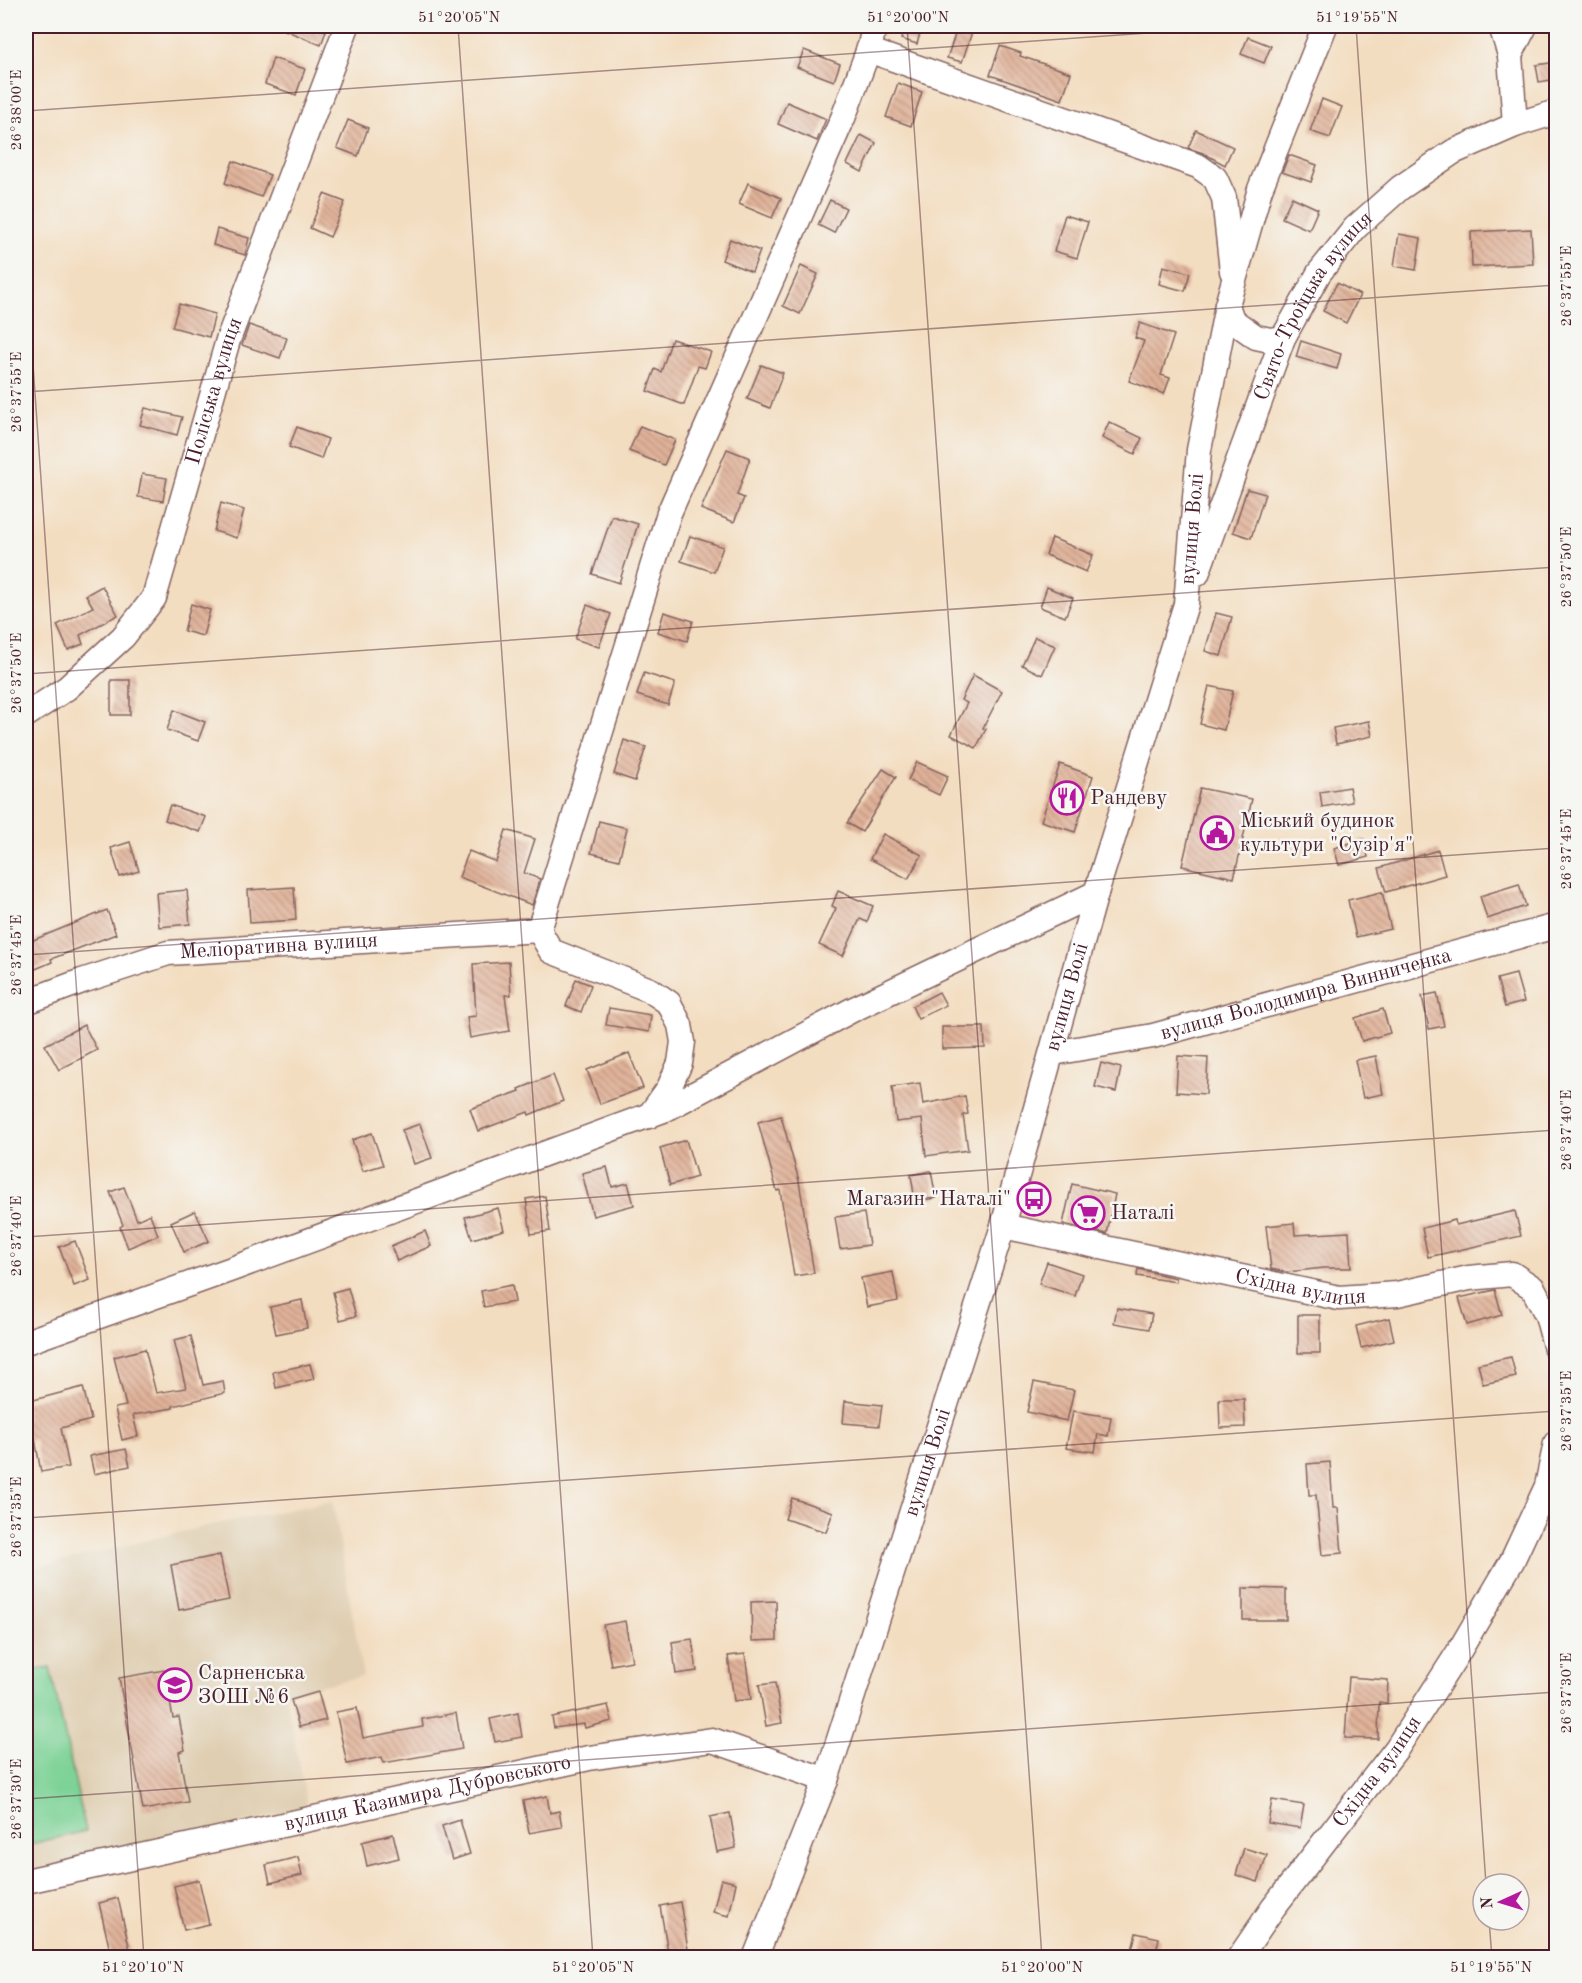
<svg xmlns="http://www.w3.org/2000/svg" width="1582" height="1983" font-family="'Old Standard TT',serif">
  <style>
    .built { fill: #dfceb1 }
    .pitch { fill: #7dd296; stroke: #647860; stroke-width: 1.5 }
    .building { fill: url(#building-back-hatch) }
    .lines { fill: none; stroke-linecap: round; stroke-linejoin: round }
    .minor-casing { stroke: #85625f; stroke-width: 27 }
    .minor { stroke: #fff; stroke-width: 24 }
    .ticks { fill: none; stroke: #4a1f2b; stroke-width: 1.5; stroke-opacity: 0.45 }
    .labels { text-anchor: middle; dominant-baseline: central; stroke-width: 5; stroke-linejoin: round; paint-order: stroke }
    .street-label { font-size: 21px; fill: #4a1f2b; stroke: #f6f6f2 }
    .poi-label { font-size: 21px; fill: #4a1f2b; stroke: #f6f6f2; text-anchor: start }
    .neatline { fill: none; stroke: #4a1f2b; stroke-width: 2 }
    .ticks-label { font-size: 15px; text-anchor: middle; fill: #4a1f2b }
  </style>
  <defs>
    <pattern id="building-back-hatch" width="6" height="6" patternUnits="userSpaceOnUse" patternTransform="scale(1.5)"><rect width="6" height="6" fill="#e0b299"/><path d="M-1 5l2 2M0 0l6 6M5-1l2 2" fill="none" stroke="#b8907d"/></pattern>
  </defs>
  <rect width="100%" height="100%" fill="#f6f6f2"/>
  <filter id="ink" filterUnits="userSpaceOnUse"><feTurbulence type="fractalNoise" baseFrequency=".0167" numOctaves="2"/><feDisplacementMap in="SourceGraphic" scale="12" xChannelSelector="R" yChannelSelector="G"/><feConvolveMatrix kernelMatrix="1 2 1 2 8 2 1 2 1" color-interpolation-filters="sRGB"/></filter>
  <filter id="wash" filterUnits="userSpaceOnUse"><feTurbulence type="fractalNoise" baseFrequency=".008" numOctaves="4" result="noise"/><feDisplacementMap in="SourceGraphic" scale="24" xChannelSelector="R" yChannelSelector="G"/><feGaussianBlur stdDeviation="1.35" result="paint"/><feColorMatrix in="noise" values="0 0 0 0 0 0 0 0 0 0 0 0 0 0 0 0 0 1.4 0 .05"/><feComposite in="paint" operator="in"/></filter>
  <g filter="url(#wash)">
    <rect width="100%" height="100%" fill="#f3ddc0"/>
    <polygon class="built" points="333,1501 363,1676 285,1694 308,1808 26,1872 26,1570 206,1526"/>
    <polygon class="pitch" points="50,1667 86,1831 26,1845 26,1672"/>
    <g id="blocks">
      <g class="building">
        <polygon points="275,26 312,26 326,31 321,45"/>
        <polygon points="905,26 922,26 917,44 901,39"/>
        <polygon points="958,26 974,26 962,62 947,58"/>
        <polygon points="1248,37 1271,46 1264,63 1241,54"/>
        <polygon points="1000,46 1021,53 1020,56 1071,73 1062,100 990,75"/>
        <polygon points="804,50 840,64 834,81 797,67"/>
        <polygon points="273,58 305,69 296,95 265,84"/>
        <polygon points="1557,62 1557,79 1539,82 1536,65"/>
        <polygon points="898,83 922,92 911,126 886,117"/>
        <polygon points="1322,99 1342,107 1330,138 1310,131"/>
        <polygon points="787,102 826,119 817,141 778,124"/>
        <polygon points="348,120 368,128 358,156 337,148"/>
        <polygon points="1196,130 1233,147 1225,165 1203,153 1188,148"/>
        <polygon points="861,135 876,143 862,172 847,164"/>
        <polygon points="1289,155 1317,165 1311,182 1282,172"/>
        <polygon points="233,161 270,175 261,197 225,183"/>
        <polygon points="748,183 781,198 772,218 739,204"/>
        <polygon points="324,194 345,202 330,237 310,228"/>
        <polygon points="1292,197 1318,209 1309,230 1282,218"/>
        <polygon points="830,200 846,208 834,233 818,225"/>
        <polygon points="1065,215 1088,222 1077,258 1054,251"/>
        <polygon points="217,229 249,238 245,255 213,245"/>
        <polygon points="1531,229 1533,264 1472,267 1471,232"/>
        <polygon points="1399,234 1421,238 1416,270 1394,266"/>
        <polygon points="730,239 760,251 752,272 722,260"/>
        <polygon points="801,266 818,274 800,314 783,306"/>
        <polygon points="1163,266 1190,273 1185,291 1159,284"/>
        <polygon points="1337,283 1360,295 1346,323 1323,311"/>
        <polygon points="179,304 215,314 209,337 172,327"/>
        <polygon points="1140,323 1174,335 1161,375 1170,378 1164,394 1129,381 1144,341 1135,338"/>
        <polygon points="249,325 287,338 280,358 242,345"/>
        <polygon points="672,339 711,352 705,368 698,366 684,405 647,391 655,369 661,372"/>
        <polygon points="1301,341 1341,354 1337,369 1296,357"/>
        <polygon points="761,365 783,373 770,408 747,399"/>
        <polygon points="145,408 182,417 177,435 140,425"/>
        <polygon points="1109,422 1142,438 1135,454 1102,438"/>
        <polygon points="640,426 675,440 664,465 629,451"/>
        <polygon points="297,427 328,439 321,459 289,447"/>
        <polygon points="727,449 750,458 737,495 744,498 734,522 701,509"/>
        <polygon points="142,474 167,478 163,501 138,497"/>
        <polygon points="1247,489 1265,494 1251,538 1233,532"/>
        <polygon points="221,503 244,510 237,538 214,531"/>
        <polygon points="612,516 638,524 619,583 592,574"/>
        <polygon points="690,536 723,547 714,572 681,561"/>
        <polygon points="1052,538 1093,555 1086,572 1046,555"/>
        <polygon points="102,586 118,615 80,635 83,644 68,650 57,625 93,607 86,595"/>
        <polygon points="1047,587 1073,598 1065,617 1040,607"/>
        <polygon points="191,604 210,610 203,636 184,631"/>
        <polygon points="587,605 611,614 599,647 575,639"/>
        <polygon points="664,612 693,621 687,641 658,632"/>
        <polygon points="1216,613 1232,617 1221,656 1205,651"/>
        <polygon points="1035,637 1055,646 1042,675 1022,665"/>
        <polygon points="644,673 675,683 668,705 637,695"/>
        <polygon points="973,675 1002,691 983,728 986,729 976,748 951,735 967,703 961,700"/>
        <rect x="111" y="680" width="19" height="35"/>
        <polygon points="1209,686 1233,691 1224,730 1200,724"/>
        <polygon points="174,710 205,722 198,741 167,730"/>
        <polygon points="1369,721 1372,736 1336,744 1333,728"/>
        <polygon points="624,740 646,747 635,781 614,774"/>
        <polygon points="917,762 948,776 939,795 908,780"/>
        <polygon points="1060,764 1093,776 1075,832 1041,821"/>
        <polygon points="883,769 896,777 862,832 847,823"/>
        <polygon points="1349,787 1352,802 1322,807 1320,792"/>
        <polygon points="1200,788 1252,799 1234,878 1182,866"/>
        <polygon points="170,805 206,817 200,832 165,820"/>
        <polygon points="599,821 627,828 619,860 591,853"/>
        <polygon points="506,830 535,839 524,873 540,879 532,905 459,877 469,851 496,862"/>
        <polygon points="883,834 922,855 908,879 870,859"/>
        <polygon points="1364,839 1368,857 1339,865 1334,848"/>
        <polygon points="130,842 139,871 120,877 111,848"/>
        <polygon points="1438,850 1445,875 1386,892 1379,868"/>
        <polygon points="1519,884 1526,906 1487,919 1480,896"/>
        <polygon points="294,887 296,920 250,923 248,890"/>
        <polygon points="187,890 190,924 159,927 156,893"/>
        <polygon points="838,891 873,906 867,922 860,919 843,956 819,945 836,908 832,906"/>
        <polygon points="1382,892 1391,929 1356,937 1348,900"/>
        <polygon points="107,910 116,934 51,959 52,962 26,973 26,943"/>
        <polygon points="509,962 511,995 505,995 510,1031 470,1038 467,1017 476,1016 473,964"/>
        <polygon points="1516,974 1524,1002 1505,1007 1497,979"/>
        <polygon points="576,979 591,985 581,1012 566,1006"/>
        <polygon points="939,992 946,1005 918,1019 912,1006"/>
        <polygon points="1437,993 1444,1026 1429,1029 1422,996"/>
        <polygon points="609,1008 651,1015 649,1032 606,1025"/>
        <polygon points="1383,1009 1390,1033 1362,1041 1355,1018"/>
        <polygon points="84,1025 97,1050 59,1070 45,1045"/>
        <polygon points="942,1027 984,1027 985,1048 942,1049"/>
        <polygon points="629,1053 643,1088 600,1104 587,1070"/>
        <polygon points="1178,1056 1208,1058 1206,1094 1176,1092"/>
        <polygon points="1376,1056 1383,1094 1363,1098 1355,1060"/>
        <polygon points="1101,1063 1121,1068 1116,1092 1095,1087"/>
        <polygon points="553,1075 563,1101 529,1115 528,1112 478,1131 470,1109 520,1091 519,1089"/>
        <polygon points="920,1083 923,1104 965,1096 968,1114 963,1115 968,1150 926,1156 922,1119 896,1122 892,1087"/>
        <polygon points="781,1116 799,1181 814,1273 794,1276 780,1190 777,1191 758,1122"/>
        <polygon points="420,1124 432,1158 414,1164 402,1130"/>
        <polygon points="372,1133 383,1165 363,1171 352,1140"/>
        <polygon points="686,1140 697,1177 670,1185 660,1148"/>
        <polygon points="607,1167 612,1187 628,1183 634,1205 593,1216 582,1173"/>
        <polygon points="931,1171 936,1198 915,1201 911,1175"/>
        <polygon points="1072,1184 1115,1194 1107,1234 1063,1224"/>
        <polygon points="124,1187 137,1220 150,1214 158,1235 128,1248 120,1227 123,1225 110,1192"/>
        <polygon points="545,1196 550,1231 531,1234 526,1199"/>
        <polygon points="498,1208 504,1230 472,1239 465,1217"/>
        <polygon points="195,1211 209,1241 184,1252 171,1222"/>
        <polygon points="1515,1211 1521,1236 1428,1257 1422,1228 1455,1220 1456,1225"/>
        <polygon points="864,1213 869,1245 840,1249 835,1217"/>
        <polygon points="1294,1223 1295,1235 1349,1232 1351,1268 1324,1268 1287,1272 1271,1269 1266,1226"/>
        <polygon points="425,1231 431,1246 397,1261 391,1246"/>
        <polygon points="75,1241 90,1280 74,1286 59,1247"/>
        <polygon points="1047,1262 1082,1274 1075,1296 1039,1284"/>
        <polygon points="1138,1269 1176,1278 1176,1282 1137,1276"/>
        <polygon points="893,1272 898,1301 867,1307 861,1278"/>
        <polygon points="512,1285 515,1302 484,1307 481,1291"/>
        <polygon points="348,1288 356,1316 340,1320 333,1292"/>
        <polygon points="1495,1290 1502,1315 1467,1325 1459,1298"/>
        <polygon points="302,1300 307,1328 276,1334 270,1307"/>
        <polygon points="1117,1308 1152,1314 1149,1329 1114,1323"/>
        <rect x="1298" y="1315" width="22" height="38"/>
        <polygon points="1389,1318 1394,1340 1361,1348 1356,1326"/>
        <polygon points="191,1336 203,1385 223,1381 225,1393 173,1406 173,1408 133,1415 138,1436 122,1440 115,1408 126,1406 114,1357 145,1349 156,1393 186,1388 174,1340"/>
        <polygon points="1511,1357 1516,1377 1483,1384 1478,1364"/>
        <polygon points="310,1364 314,1379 276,1388 273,1372"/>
        <polygon points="1034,1382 1074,1390 1067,1421 1027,1412"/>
        <polygon points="83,1387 91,1420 61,1428 69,1467 41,1472 35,1439 26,1442 26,1402"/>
        <polygon points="1219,1399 1244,1399 1245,1427 1220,1428"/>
        <polygon points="845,1401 882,1405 879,1426 843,1423"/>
        <polygon points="1073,1411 1111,1417 1108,1436 1098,1434 1095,1452 1066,1448"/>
        <polygon points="126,1449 130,1466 94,1474 90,1456"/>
        <polygon points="1330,1462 1333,1508 1338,1508 1342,1553 1322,1555 1316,1495 1309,1495 1307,1464"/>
        <polygon points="792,1498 833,1512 826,1532 785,1519"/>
        <polygon points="220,1555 229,1600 179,1610 171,1565"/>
        <polygon points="1243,1588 1286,1589 1286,1620 1243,1620"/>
        <polygon points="776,1601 777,1640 752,1641 751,1602"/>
        <polygon points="625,1621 632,1661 611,1665 603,1625"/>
        <polygon points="692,1639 697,1671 676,1674 672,1642"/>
        <polygon points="745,1654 751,1699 734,1701 728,1656"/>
        <polygon points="164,1670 173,1718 179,1717 185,1750 179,1752 188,1802 143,1810 119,1678"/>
        <polygon points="1349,1677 1388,1680 1387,1703 1379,1702 1378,1739 1345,1738"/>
        <polygon points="775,1683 782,1723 766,1726 759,1685"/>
        <polygon points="318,1692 326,1720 299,1727 291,1700"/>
        <polygon points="608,1705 612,1721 585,1728 584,1724 554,1728 552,1717"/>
        <polygon points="357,1708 363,1738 423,1727 422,1719 456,1713 462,1749 384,1763 382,1757 347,1764 336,1712"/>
        <polygon points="518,1713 522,1737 495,1742 490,1719"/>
        <polygon points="547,1796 550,1813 559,1811 562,1827 529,1833 523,1801"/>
        <polygon points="1272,1800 1304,1805 1300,1828 1268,1823"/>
        <polygon points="730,1813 736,1848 717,1852 710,1817"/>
        <polygon points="460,1820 470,1854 452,1860 442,1826"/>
        <polygon points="393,1834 399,1858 367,1866 362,1842"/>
        <polygon points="1244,1848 1267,1855 1258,1882 1236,1875"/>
        <polygon points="298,1857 302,1875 270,1883 266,1865"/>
        <polygon points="721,1879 736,1883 729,1916 713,1912"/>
        <polygon points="199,1880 209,1924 184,1930 174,1886"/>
        <polygon points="118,1898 130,1950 111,1955 99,1903"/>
        <polygon points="680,1902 688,1949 668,1952 660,1906"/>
        <polygon points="1136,1933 1159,1938 1155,1958 1130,1958"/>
      </g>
    </g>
  </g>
  <g filter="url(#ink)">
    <use href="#blocks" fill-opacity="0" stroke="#85625f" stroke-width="1.5"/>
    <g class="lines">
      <g class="minor-casing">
        <g id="minor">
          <polyline points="1501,26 1510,55 1515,125"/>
          <polyline points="868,50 1198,166 1215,178 1224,198 1232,271"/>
          <polyline points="1510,55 1525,26"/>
          <polyline points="1227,305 1232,320 1256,337 1270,340 1283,338"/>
          <path id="s1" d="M 1197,574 L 1283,338 L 1319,273 L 1355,228 L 1400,188 L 1453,152 L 1515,125 L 1556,112"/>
          <path id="s2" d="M 26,715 L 67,688 L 123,637 L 154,598 L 228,340 L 347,26"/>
          <path id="s3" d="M 26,1002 L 82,981 L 168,953 L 539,930"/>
          <path id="s4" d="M 1053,1053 L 1153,1036 L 1556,926"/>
          <polyline points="649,1116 669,1088 680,1063 683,1042 680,1025 669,1003 650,990 551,951 539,930 669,513 843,118 870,46 874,26"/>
          <path id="s5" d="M 1003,1226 L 1339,1298 L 1397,1294 L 1469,1278 L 1512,1274 L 1533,1288 L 1547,1315 L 1556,1349"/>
          <polyline points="26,1342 232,1269 666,1109 852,1010 1096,893"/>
          <path id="s6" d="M 26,1881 L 589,1758 L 712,1740 L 826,1780"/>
          <path id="s7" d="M 755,1958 L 826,1780 L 1003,1226 L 1096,893 L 1186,604 L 1199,450 L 1227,305 L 1260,189 L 1325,26"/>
          <path id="s8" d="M 1239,1958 L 1273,1908 L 1397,1748 L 1458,1653 L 1512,1561 L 1547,1486 L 1556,1443"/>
        </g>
      </g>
      <use href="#minor" class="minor"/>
    </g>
  </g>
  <path class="ticks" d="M 458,26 L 593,1958M 907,26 L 1042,1958M 1356,26 L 1486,1884M 26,111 L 1248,26M 26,264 L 144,1958M 26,392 L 1556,285M 26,674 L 1556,567M 26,955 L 1556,848M 26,1237 L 1556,1130M 26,1518 L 1556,1411M 26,1799 L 1556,1692M 1489,1920 L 1492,1958"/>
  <defs>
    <g id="restaurant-ring" transform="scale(1.725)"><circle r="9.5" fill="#f6f6f2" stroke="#b5179e" stroke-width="1.5"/><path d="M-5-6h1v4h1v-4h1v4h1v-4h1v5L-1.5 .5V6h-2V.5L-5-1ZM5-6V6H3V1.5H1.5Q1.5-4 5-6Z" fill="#b5179e"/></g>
    <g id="civic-ring" transform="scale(1.725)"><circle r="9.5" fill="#f6f6f2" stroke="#b5179e" stroke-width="1.5"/><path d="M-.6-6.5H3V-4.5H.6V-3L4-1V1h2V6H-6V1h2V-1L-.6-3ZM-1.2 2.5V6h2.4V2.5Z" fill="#b5179e"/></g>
    <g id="bus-ring" transform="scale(1.725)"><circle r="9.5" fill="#f6f6f2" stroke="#b5179e" stroke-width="1.5"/><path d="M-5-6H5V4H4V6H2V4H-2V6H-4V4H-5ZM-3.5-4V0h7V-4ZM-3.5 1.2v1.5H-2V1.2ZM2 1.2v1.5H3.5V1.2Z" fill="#b5179e"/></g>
    <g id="supermarket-ring" transform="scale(1.725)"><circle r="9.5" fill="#f6f6f2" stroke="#b5179e" stroke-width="1.5"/><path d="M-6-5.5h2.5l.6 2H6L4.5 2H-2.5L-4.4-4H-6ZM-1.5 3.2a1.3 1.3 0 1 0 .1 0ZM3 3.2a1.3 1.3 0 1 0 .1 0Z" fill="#b5179e"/></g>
    <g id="school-ring" transform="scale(1.725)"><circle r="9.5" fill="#f6f6f2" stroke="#b5179e" stroke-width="1.5"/><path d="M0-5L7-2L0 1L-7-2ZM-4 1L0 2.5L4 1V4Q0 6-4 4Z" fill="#b5179e"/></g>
  </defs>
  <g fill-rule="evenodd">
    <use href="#restaurant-ring" x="1067" y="798"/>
    <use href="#civic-ring" x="1217" y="833"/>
    <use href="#bus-ring" x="1034" y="1199"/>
    <use href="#supermarket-ring" x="1088" y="1213"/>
    <use href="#school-ring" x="175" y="1685"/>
  </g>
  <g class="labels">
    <g class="street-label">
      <text stroke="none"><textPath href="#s1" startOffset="294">Свято-Троїцька вулиця</textPath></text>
      <text stroke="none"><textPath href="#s2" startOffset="390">Поліська вулиця</textPath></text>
      <text stroke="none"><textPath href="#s7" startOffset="1497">вулиця Волі</textPath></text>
      <text stroke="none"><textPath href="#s3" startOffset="261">Меліоративна вулиця</textPath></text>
      <text stroke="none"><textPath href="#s4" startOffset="260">вулиця Володимира Винниченка</textPath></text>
      <text stroke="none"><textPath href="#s7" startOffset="1011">вулиця Волі</textPath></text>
      <text stroke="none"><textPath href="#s5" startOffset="304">Східна вулиця</textPath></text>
      <text stroke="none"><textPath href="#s7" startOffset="525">вулиця Волі</textPath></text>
      <text stroke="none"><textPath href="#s8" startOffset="232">Східна вулиця</textPath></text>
      <text stroke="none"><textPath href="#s6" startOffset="411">вулиця Казимира Дубровського</textPath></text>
    </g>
    <g class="poi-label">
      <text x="1090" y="798">Рандеву</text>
      <text x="1240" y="821">Міський будинок<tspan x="1240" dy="24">культури "Сузір'я"</tspan></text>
      <text x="1011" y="1199" text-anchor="end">Магазин "Наталі"</text>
      <text x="1111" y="1213">Наталі</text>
      <text x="198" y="1673">Сарненська<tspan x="198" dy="24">ЗОШ №6</tspan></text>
    </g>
  </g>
  <rect width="1582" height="1983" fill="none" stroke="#f6f6f2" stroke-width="66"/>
  <g transform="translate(1501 1902) rotate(266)"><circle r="28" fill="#f6f6f2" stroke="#b1a0a2" stroke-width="1.5"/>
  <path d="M0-4.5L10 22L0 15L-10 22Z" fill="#b5179e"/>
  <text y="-9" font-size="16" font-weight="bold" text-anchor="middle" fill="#4a1f2b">N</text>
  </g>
  <rect x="33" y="33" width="1516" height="1917" class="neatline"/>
  <g class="ticks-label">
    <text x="459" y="22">51°20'05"N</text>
    <text x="908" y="22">51°20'00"N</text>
    <text x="1357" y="22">51°19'55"N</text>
    <text transform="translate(16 110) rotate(-90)" y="5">26°38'00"E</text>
    <text transform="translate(1566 286) rotate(-90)" y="5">26°37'55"E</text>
    <text transform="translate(16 392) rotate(-90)" y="5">26°37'55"E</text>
    <text transform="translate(1566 567) rotate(-90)" y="5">26°37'50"E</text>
    <text transform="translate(16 673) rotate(-90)" y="5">26°37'50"E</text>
    <text transform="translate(1566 849) rotate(-90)" y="5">26°37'45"E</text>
    <text transform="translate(16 955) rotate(-90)" y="5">26°37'45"E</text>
    <text transform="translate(1566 1130) rotate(-90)" y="5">26°37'40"E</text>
    <text transform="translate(16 1236) rotate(-90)" y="5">26°37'40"E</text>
    <text transform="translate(1566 1411) rotate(-90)" y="5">26°37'35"E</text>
    <text transform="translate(16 1517) rotate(-90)" y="5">26°37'35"E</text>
    <text transform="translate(1566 1693) rotate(-90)" y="5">26°37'30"E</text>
    <text transform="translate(16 1799) rotate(-90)" y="5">26°37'30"E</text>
    <text x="143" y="1972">51°20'10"N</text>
    <text x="593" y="1972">51°20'05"N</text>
    <text x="1042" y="1972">51°20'00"N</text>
    <text x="1491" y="1972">51°19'55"N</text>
  </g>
</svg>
